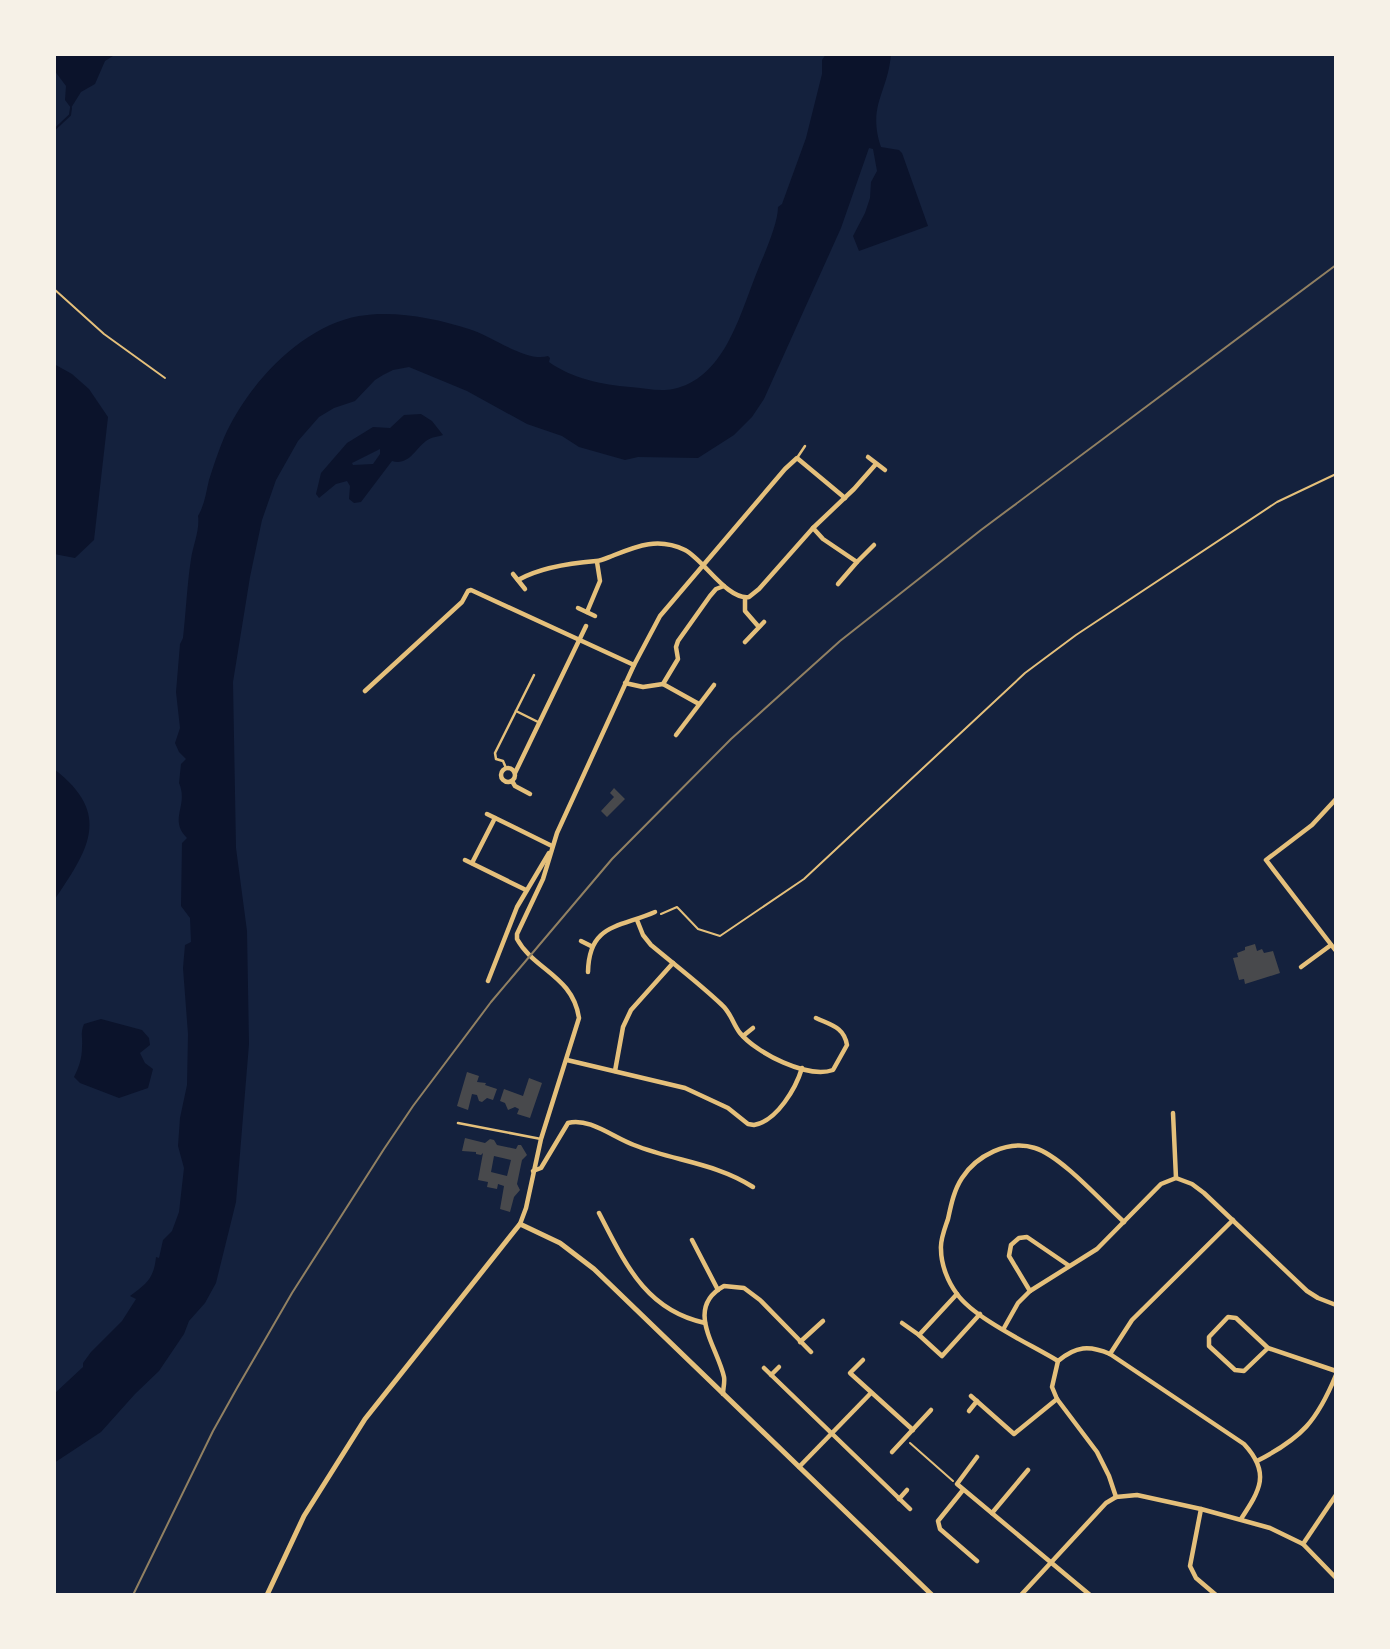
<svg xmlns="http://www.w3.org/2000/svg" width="1390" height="1649" font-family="'Varela Round',sans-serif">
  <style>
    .water { fill: #0b132b; fill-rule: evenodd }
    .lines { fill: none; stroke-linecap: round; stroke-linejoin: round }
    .stream { stroke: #0b132b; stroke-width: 2 }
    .building { fill: #48494c; fill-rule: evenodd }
    .path { stroke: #e5c07b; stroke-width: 2 }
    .service { stroke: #e5c07b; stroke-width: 2.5 }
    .minor { stroke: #e5c07b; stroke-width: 4.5 }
    .tertiary { stroke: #e5c07b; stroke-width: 5 }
    .rail { stroke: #918062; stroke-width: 2 }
  </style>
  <rect width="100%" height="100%" fill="#14213d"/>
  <g class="water">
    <polygon points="54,54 125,54 113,56 105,61 95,84 81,92 71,108 65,100 66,86 54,70"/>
    <path d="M 826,54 L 891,54 C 888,93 867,105 881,147 L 899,150 L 902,153 L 928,226 L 859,251 L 853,236 L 865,213 L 870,198 L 871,182 L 877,171 L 873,149 L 869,148 L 841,228 L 764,399 L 752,417 L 734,435 L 698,458 L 638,457 L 625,460 L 579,447 L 562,436 L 527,424 L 467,391 L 409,367 L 393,370 L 383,375 L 375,380 L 355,401 L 334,408 L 319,417 L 298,441 L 276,480 L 262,520 L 250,577 L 233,682 L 236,848 L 247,931 L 249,1044 L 236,1202 L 216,1283 L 205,1303 L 189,1321 L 184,1334 L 159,1371 L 135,1394 L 101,1432 L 54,1463 L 54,1394 L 83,1367 L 83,1363 L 91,1352 L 122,1321 L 136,1299 L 130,1296 C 146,1284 154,1279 156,1257 L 159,1258 L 163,1240 L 172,1231 L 179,1212 L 184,1168 L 178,1146 L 180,1118 L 187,1085 L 188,1034 L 183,968 L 185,945 L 191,942 L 190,918 L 181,906 L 182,843 L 187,838 C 168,819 189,806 179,783 L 181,764 L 186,759 L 179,752 L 175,743 L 180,728 L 176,692 L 180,644 L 183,638 C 186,612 187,585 191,559 C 193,545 200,530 198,516 C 205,504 206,492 209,480 C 214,464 220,446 227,431 C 251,381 303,326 359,316 C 394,310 435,318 469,329 C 490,335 527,363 548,356 L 550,358 L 549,362 C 571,378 603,385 630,387 C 644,388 660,392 673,389 C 723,379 739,318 755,277 C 762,259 778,225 778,207 L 782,204 L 806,138 L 822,74 L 822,60 Z"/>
    <polygon points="54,364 72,374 89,389 108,417 94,540 75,558 54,554"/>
    <path d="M 421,414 L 432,421 L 443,435 C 437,437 431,437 426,441 C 415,449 409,466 392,461 L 361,502 L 354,503 L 349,499 L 350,486 L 347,481 L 336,484 L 319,498 L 316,494 L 321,473 L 347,443 L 373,427 L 390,428 L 404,415 ZM 380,449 L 380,454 L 373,464 L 353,465 L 352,463 Z"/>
    <path d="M 54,769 C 114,815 87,851 54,901 Z"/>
    <path d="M 101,1019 L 142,1030 L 149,1038 L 150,1045 L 140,1053 L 145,1063 L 153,1069 L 148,1088 L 119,1098 L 80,1083 L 74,1077 C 79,1067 82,1058 82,1047 C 83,1038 80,1033 84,1024 Z"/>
  </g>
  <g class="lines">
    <polyline class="stream" points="54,130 70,115 71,108"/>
  </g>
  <g class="building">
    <polygon points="614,788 625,799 607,817 601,811 614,797 610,793"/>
    <polygon points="1255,944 1257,951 1262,949 1264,953 1273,951 1280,973 1245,984 1244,979 1239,980 1233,958 1238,957 1237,953 1245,950 1245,947"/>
    <polygon points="467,1072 479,1076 477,1082 486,1083 485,1085 497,1089 493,1100 487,1098 482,1102 479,1101 477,1095 472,1094 468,1110 457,1106"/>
    <polygon points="529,1078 542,1083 530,1118 517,1114 519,1109 515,1107 508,1110 505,1103 500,1101 504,1089 523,1096"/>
    <path d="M 465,1138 L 485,1143 L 490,1139 L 494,1140 L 497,1145 L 516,1149 L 518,1145 L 521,1145 L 527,1155 L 522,1160 L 517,1184 L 520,1190 L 514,1197 L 510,1212 L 500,1209 L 504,1186 L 498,1184 L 497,1189 L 487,1187 L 488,1182 L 478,1180 L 483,1153 L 481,1155 L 476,1154 L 476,1152 L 462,1151 ZM 494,1156 L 511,1160 L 507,1176 L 491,1172 Z"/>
  </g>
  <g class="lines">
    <g class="path">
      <polyline points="54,289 104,334 165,378"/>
      <polyline points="661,914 677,907 698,929 720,936 804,879 1025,673 1076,635 1277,502 1336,474"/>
      <polyline points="910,1443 953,1481"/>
    </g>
    <g class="service">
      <polyline points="797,458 805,446"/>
      <polyline points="516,711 538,722"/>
      <polyline points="506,768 503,761 496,759 495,753 534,675"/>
      <polyline points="458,1123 541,1139"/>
    </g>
    <g class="minor">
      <polyline points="868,457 885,470"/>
      <polyline points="813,528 823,539 857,562 874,545"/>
      <polyline points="513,574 525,589"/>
      <path d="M 518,580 C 541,567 571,563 596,561 C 601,561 607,558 612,556 C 637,546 658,537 685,550 C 704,560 727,600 749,597 L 759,589 L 813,528 L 854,489 L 876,464"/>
      <polyline points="838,584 857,562"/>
      <polyline points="745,598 745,611 758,626"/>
      <polyline points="578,608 595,616"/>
      <polyline points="587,612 600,581 597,562"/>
      <polyline points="745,642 764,622"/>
      <polyline points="634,665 660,616 785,469 797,458 845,498"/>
      <polyline points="625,683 643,687 663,684 699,704"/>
      <polyline points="663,684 678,659 676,647 678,641 710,596 716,589 724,586"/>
      <path d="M 365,691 L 462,602 L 468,591 L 471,590 L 634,665 L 557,833 L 543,879 L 517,934 L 517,939 C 534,970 573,976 579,1018 L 541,1139 L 526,1208 L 520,1224"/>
      <polyline points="676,735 714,685"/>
      <circle cx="508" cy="775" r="7"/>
      <polyline points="515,773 586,626"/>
      <polyline points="512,781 515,786 530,794"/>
      <polyline points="1336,799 1312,825 1266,860 1336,951"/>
      <polyline points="487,814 552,846"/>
      <polyline points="465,860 526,890"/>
      <polyline points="472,863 495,818"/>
      <path d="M 637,920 L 643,935 L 651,945 C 675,965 700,984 722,1005 C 731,1013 733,1024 740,1033 C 756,1053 808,1079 833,1070 L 847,1045 C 844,1027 831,1025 816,1018"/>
      <polyline points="581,941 591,946"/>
      <polyline points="1301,967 1331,945"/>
      <path d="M 588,972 C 589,924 618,928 655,912"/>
      <polyline points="488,981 517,907 549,853"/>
      <polyline points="743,1036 753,1028"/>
      <path d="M 567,1060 L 685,1088 L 728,1108 L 748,1124 L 754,1125 C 777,1121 796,1088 802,1068"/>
      <polyline points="615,1071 623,1027 631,1010 673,963"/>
      <polyline points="1173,1113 1176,1178"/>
      <path d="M 533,1171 L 541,1168 L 568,1123 C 589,1117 614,1138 634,1145 C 674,1161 716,1163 753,1187"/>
      <path d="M 599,1213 C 625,1263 645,1310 705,1323"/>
      <polyline points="692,1240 718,1290"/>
      <polyline points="1030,1291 1009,1256 1011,1245 1019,1238 1027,1237 1068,1265"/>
      <polyline points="957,1294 919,1335 942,1356 980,1314"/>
      <polyline points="902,1323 919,1335"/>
      <polyline points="1004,1328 1018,1303 1030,1291 1097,1249 1161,1184 1176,1178 1192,1184 1204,1193 1307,1291 1318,1298 1336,1305"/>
      <polyline points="800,1342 823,1321"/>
      <polyline points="1268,1348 1244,1371 1235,1370 1209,1346 1209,1337 1228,1317 1236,1318 1268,1348 1336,1371"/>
      <polyline points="1110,1354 1132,1320 1233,1220"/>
      <polyline points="863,1360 850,1373 913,1430"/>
      <path d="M 1058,1361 C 1030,1344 975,1319 957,1294 C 948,1282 941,1265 941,1249 C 940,1240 945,1228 948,1219 C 951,1205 954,1190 962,1178 C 976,1156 1008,1139 1035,1148 C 1061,1156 1102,1202 1124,1222"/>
      <polyline points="764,1368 910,1509"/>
      <polyline points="771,1375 779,1367"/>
      <path d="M 723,1394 C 723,1389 725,1382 724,1377 C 717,1346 684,1308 724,1286 L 744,1288 L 760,1300 L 811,1352"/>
      <polyline points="971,1396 1014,1434 1057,1399"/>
      <polyline points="969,1411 977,1401"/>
      <polyline points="892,1452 931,1410"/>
      <polyline points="977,1457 957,1484 1090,1595"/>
      <path d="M 1257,1461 C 1302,1438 1317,1421 1336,1375"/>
      <polyline points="799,1467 870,1394"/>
      <polyline points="963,1490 938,1521 940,1529 977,1561"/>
      <path d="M 1116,1497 L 1109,1476 L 1097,1452 L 1057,1399 L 1052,1387 L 1058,1361 C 1076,1346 1089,1345 1110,1354 L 1244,1444 C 1271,1473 1260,1490 1241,1519"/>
      <polyline points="899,1499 907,1490"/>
      <polyline points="1201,1509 1190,1566 1196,1578 1216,1595"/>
      <polyline points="992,1513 1028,1470"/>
      <polyline points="1303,1544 1336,1495"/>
      <polyline points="1021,1595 1106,1503 1116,1497 1137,1495 1201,1509 1270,1528 1303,1544 1336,1578"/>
    </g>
    <polyline class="tertiary" points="267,1595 304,1516 365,1419 520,1224 560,1243 594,1269 932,1595"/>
    <polyline class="rail" points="133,1595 213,1431 237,1388 292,1293 384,1149 413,1106 491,1002 612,859 731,739 840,641 981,530 1336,265"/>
  </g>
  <rect width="1390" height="1649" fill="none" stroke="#f6f1e7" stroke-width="112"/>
</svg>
